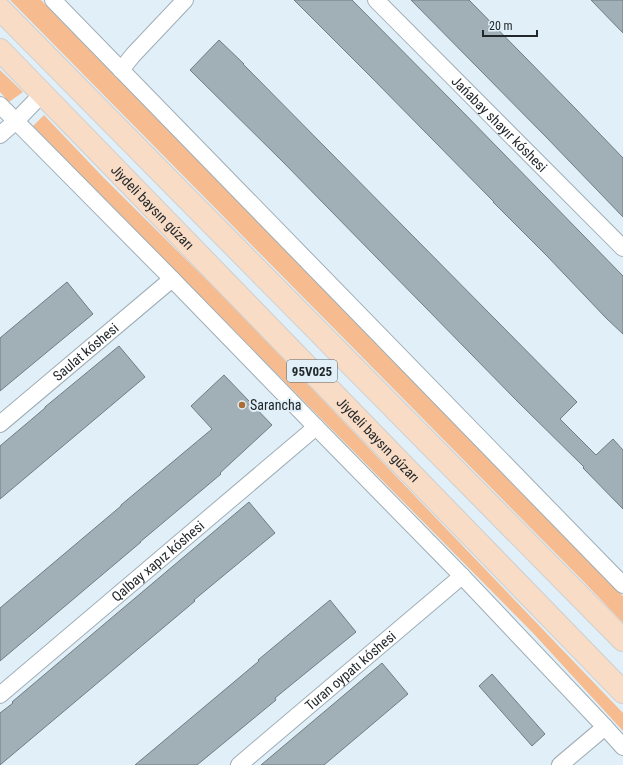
<svg xmlns="http://www.w3.org/2000/svg" width="623" height="765" font-family="'Roboto Condensed',sans-serif">
  <style>
    .green { fill: #f6bc90 }
    .building { fill: #a1b0b7; stroke: #6f7d84 }
    .lines { fill: none; stroke-linecap: round; stroke-linejoin: round }
    .minor-casing { stroke: #9faeb6; stroke-width: 18 }
    .primary-casing { stroke: #cecfd0; stroke-width: 24 }
    .minor { stroke: #fff; stroke-width: 16 }
    .primary { stroke: #f8dcc5; stroke-width: 22 }
    .poi-dot { fill: #ac6c35; stroke: #e1f0f8; stroke-width: 1.5 }
    .labels { text-anchor: middle; dominant-baseline: central; stroke-width: 4; stroke-linejoin: round; paint-order: stroke }
    .shield { fill: #e1f0f8; stroke: #5b6368; stroke-width: 1 }
    .shield-label { font-size: 13px; font-weight: bold; fill: #21272a }
    .street-label { font-size: 14px; fill: #21272a; stroke: #e1f0f8 }
    .poi-label { font-size: 14px; fill: #21272a; stroke: #e1f0f8; text-anchor: start }
  </style>
  <rect width="100%" height="100%" fill="#e1f0f8"/>
  <g class="green">
    <polygon points="10,0 41,0 623,596 623,623 584,582"/>
    <polygon points="0,70 23,92 9,102 0,92"/>
    <polygon points="44,115 104,178 231,304 623,713 623,731 532,632 199,295 33,126"/>
  </g>
  <g class="building">
    <polygon points="294,0 352,0 458,107 623,276 623,334 606,318 547,256 493,202 494,202 371,77"/>
    <polygon points="411,0 469,0 573,106 623,158 623,217 548,139"/>
    <polygon points="591,0 623,0 623,33"/>
    <polygon points="219,40 244,64 243,64 577,402 560,419 596,455 613,439 623,450 623,509 583,468 584,467 518,402 283,162 190,70"/>
    <polygon points="67,282 93,314 0,391 0,338"/>
    <polygon points="119,346 145,377 0,499 0,446 45,408 45,407"/>
    <polygon points="224,375 272,425 220,473 221,474 140,542 141,542 0,661 0,608 121,506 121,505 212,429 191,406"/>
    <polygon points="249,502 275,533 194,600 195,601 0,765 0,713 13,703 12,702 96,631"/>
    <polygon points="330,600 356,632 275,698 276,700 197,765 135,765 259,661 258,660"/>
    <polygon points="382,663 408,694 369,727 324,765 261,765"/>
    <polygon points="492,674 545,734 532,746 479,686"/>
  </g>
  <g class="lines">
    <g class="minor-casing">
      <g id="minor">
        <polyline points="53,0 623,585"/>
        <path id="s1" d="M 376,0 L 623,248"/>
        <polyline points="121,70 133,55 185,0"/>
        <polyline points="0,105 172,279 316,427 462,576 605,727 623,747"/>
        <polyline points="0,135 16,121 43,93"/>
        <path id="s2" d="M 0,424 L 172,279"/>
        <path id="s3" d="M 0,695 L 316,427"/>
        <path id="s4" d="M 239,765 L 462,576"/>
        <polyline points="560,765 605,727"/>
      </g>
    </g>
    <g class="primary-casing">
      <g id="primary">
        <polyline points="0,9 623,640"/>
        <path id="s5" d="M 0,50 L 623,692"/>
      </g>
    </g>
    <use href="#minor" class="minor"/>
    <use href="#primary" class="primary"/>
  </g>
  <circle class="poi-dot" cx="242" cy="405" r="4"/>
  <g class="labels">
    <rect class="shield" x="287" y="360" width="50" height="22" rx="3"/>
    <g class="shield-label">
      <text x="312" y="371">95V025</text>
    </g>
    <g class="street-label">
      <text stroke="none"><textPath href="#s1" startOffset="175">Jańabay shayır kóshesi</textPath></text>
      <text stroke="none"><textPath href="#s5" startOffset="219">Jiydeli baysın gúzarı</textPath></text>
      <text stroke="none"><textPath href="#s2" startOffset="112">Saulat kóshesi</textPath></text>
      <text stroke="none"><textPath href="#s5" startOffset="543">Jiydeli baysın gúzarı</textPath></text>
      <text stroke="none"><textPath href="#s3" startOffset="207">Qalbay xapız kóshesi</textPath></text>
      <text stroke="none"><textPath href="#s4" startOffset="146">Turan oypatı kóshesi</textPath></text>
    </g>
    <g class="poi-label">
      <text x="250" y="405">Sarancha</text>
    </g>
  </g>
  <path d="M483 30v6h54v-6" fill="none" stroke="#21272a" stroke-width="2"/>
  <text x="489" y="30" font-size="12" fill="#21272a" stroke="#e1f0f8" stroke-width="3" paint-order="stroke">20 m</text>
</svg>
